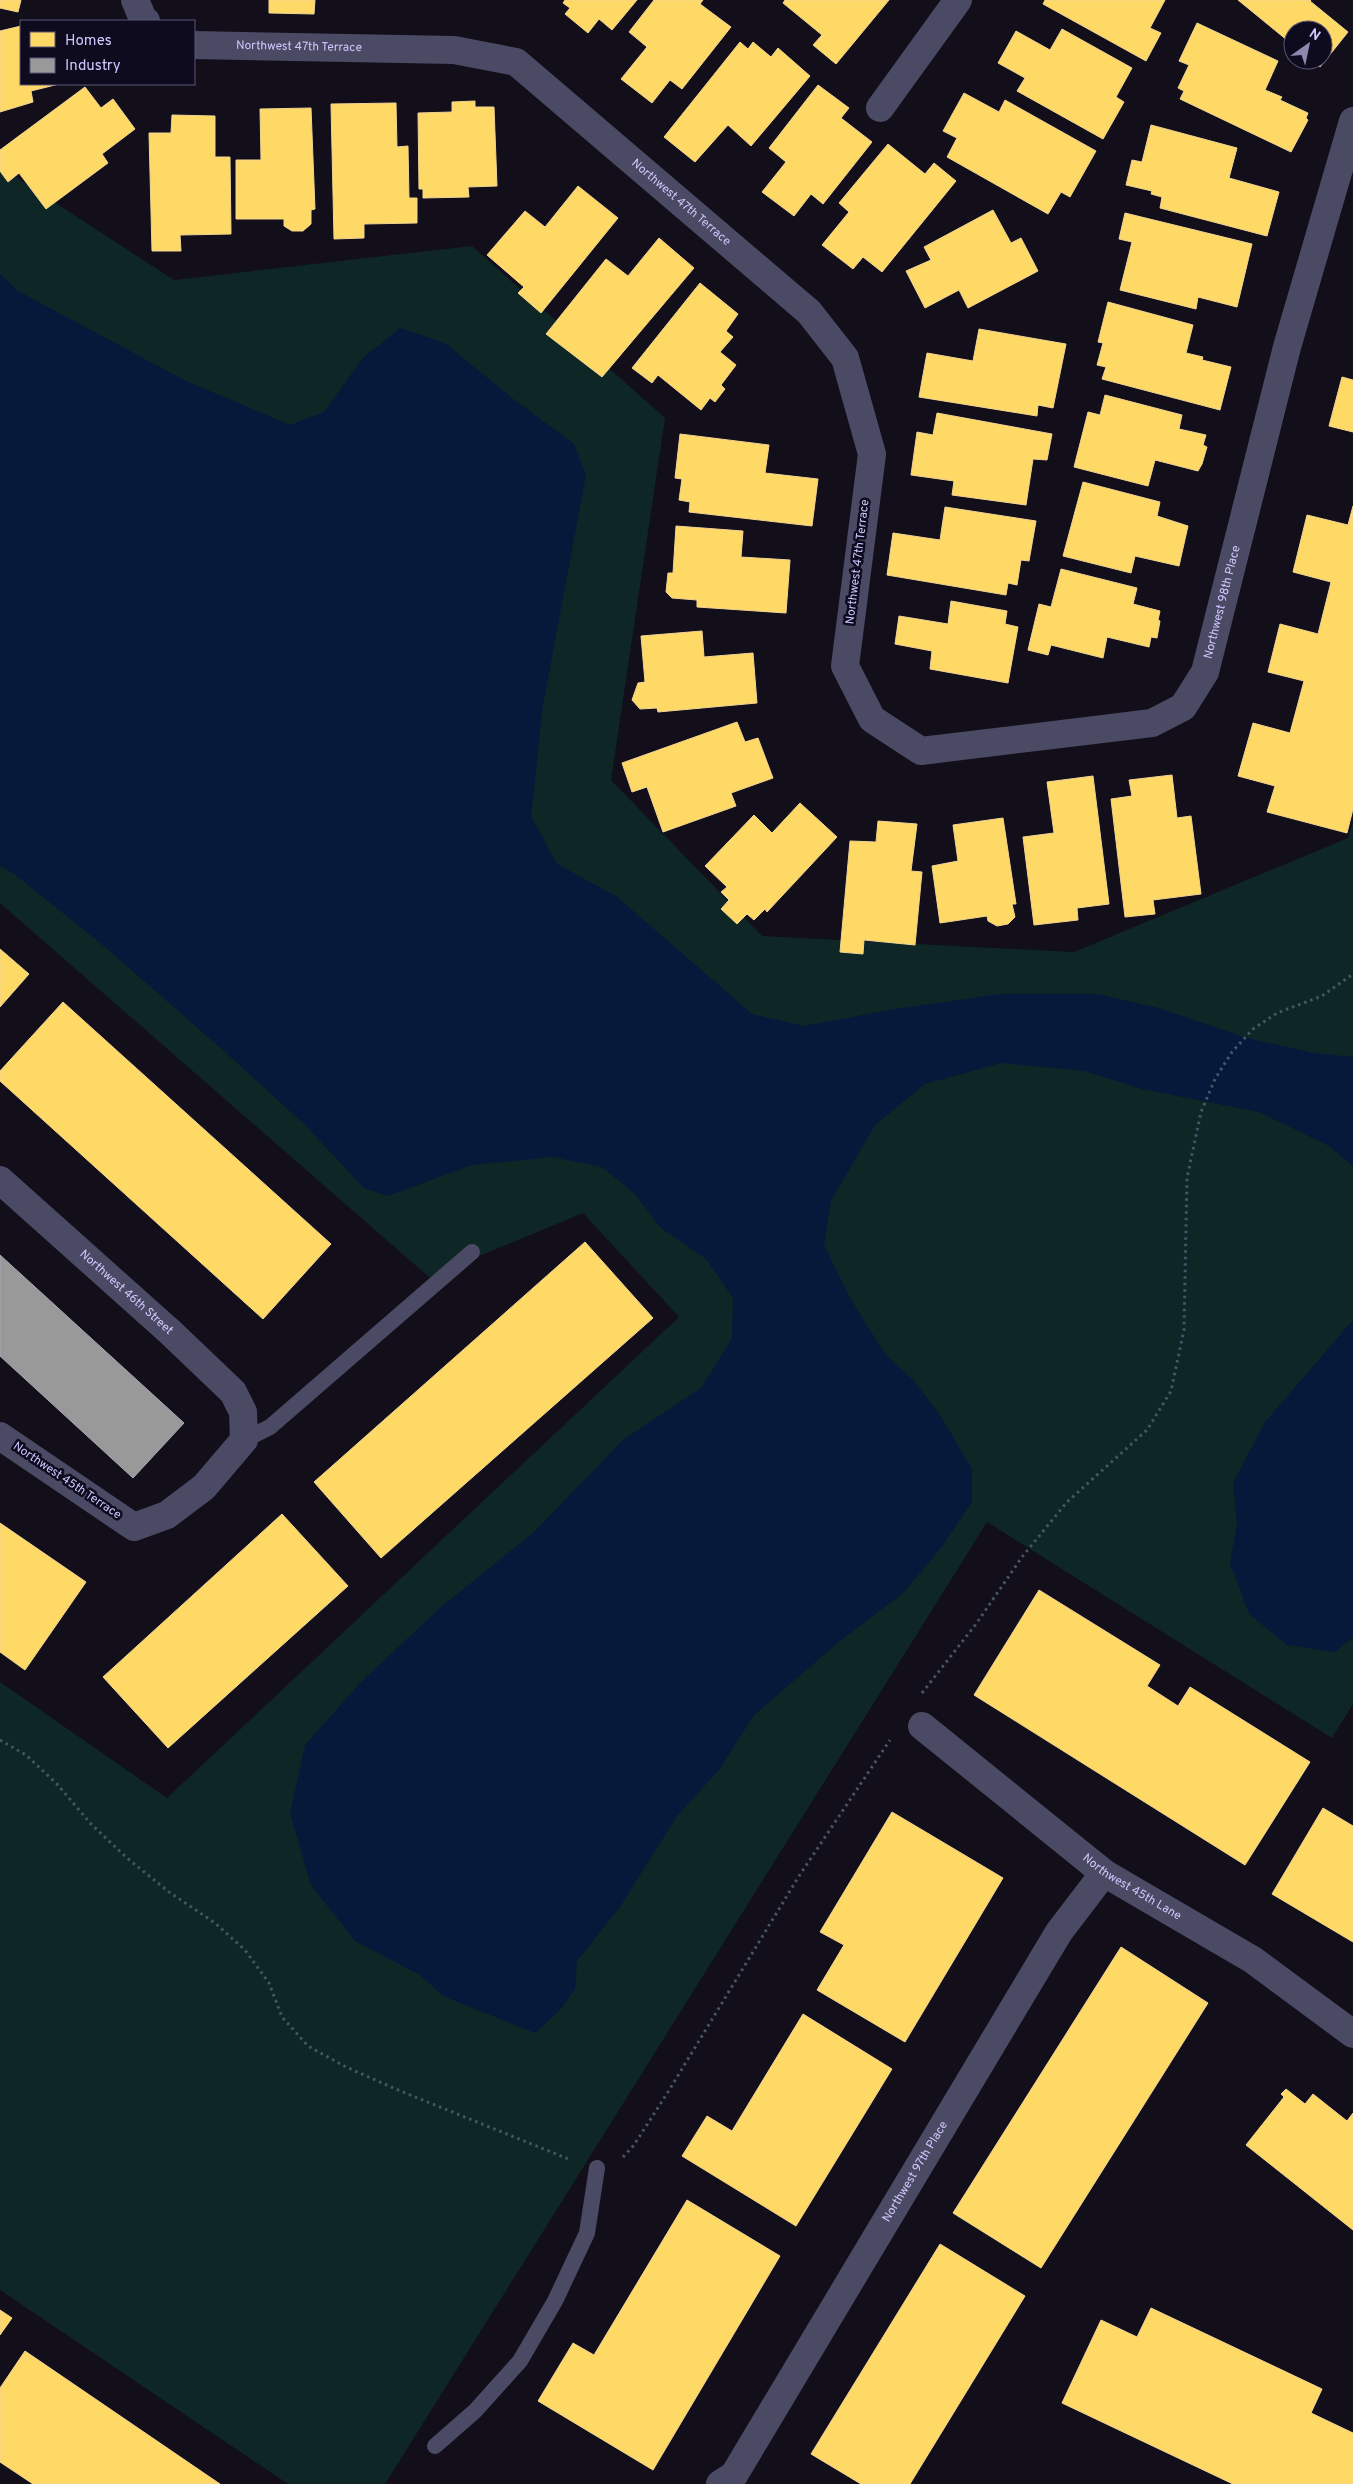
<svg xmlns="http://www.w3.org/2000/svg" width="1353" height="2484" font-family="Overpass,sans-serif">
  <style>
    .green { fill: #0e2626 }
    .water { fill: #06193b }
    .homes { fill: #ffd966; stroke: #f1d494 }
    .industry { fill: #999; stroke: #a9a7b8 }
    .lines { fill: none; stroke-linecap: round; stroke-linejoin: round }
    .path { stroke: #465666; stroke-width: 3; stroke-dasharray: 2.5 4; stroke-linecap: butt }
    .lane { stroke: #4b4a64; stroke-width: 16 }
    .street { stroke: #4b4a64; stroke-width: 28 }
    .labels { text-anchor: middle; dominant-baseline: central; stroke-width: 5; stroke-linejoin: round; paint-order: stroke }
    .street-label { font-size: 12px; fill: #cfc9ff; stroke: #0e0b1f }
  </style>
  <rect width="100%" height="100%" fill="#120f1a"/>
  <polygon class="green" points="0,167 174,280 472,246 665,418 611,780 762,936 1074,952 1348,838 1353,821 1353,1704 1332,1738 987,1522 385,2484 288,2484 0,2290 0,1682 167,1798 679,1317 583,1213 429,1277 0,903"/>
  <g class="water">
    <polygon points="0,274 18,291 186,381 290,425 324,412 363,358 400,328 445,343 512,398 574,444 586,475 543,705 531,816 557,864 616,896 752,1014 804,1026 895,1009 1000,994 1098,994 1158,1008 1247,1038 1314,1053 1353,1057 1353,1166 1329,1146 1259,1112 1142,1089 1085,1071 1001,1063 925,1084 875,1125 831,1201 824,1245 850,1298 885,1354 913,1380 940,1415 972,1469 972,1502 941,1548 903,1593 840,1641 754,1715 719,1770 677,1816 620,1907 577,1961 575,1989 561,2009 535,2033 443,1996 420,1975 355,1941 311,1885 290,1813 305,1745 361,1682 440,1608 535,1531 623,1440 702,1387 732,1338 733,1298 706,1259 661,1228 635,1194 602,1167 552,1157 472,1165 388,1196 364,1188 305,1125 223,1050 105,947 13,873 0,866"/>
    <polygon points="1353,1320 1353,1637 1335,1652 1287,1645 1249,1614 1230,1563 1237,1525 1233,1483 1265,1422"/>
  </g>
  <g class="homes">
    <polygon points="0,0 21,0 18,12 0,8"/>
    <polygon points="269,0 315,0 314,14 269,13"/>
    <polygon points="565,0 637,0 612,30 599,19 588,33 565,14 570,8 563,3"/>
    <polygon points="654,0 703,0 700,4 731,27 682,89 670,80 652,103 621,79 647,47 629,32"/>
    <polygon points="785,0 889,0 836,64 813,45 822,35 783,3"/>
    <polygon points="1045,0 1165,0 1150,28 1161,33 1146,61 1043,4"/>
    <polygon points="1238,0 1311,0 1310,1 1348,32 1320,67 1311,60 1323,60 1323,30 1293,30 1293,45"/>
    <polygon points="1197,23 1278,61 1265,90 1282,97 1280,100 1308,113 1306,118 1308,120 1291,152 1180,99 1184,91 1178,88 1189,65 1179,61"/>
    <polygon points="21,26 21,84 59,84 31,91 33,102 0,112 0,31"/>
    <polygon points="1062,29 1132,68 1116,97 1124,102 1103,139 1017,91 1025,78 998,63 1016,31 1050,50"/>
    <polygon points="740,42 748,49 753,42 771,57 778,48 810,76 751,146 728,125 695,162 664,137"/>
    <polygon points="818,85 849,108 841,118 872,142 823,204 811,194 794,216 762,192 786,162 769,148"/>
    <polygon points="85,87 101,108 113,99 135,129 102,154 108,163 46,209 19,173 8,182 0,171 0,150"/>
    <polygon points="964,93 999,112 1005,100 1096,151 1070,197 1061,192 1048,214 947,157 957,138 943,131"/>
    <polygon points="475,101 475,107 494,107 497,186 468,187 469,197 423,198 423,189 419,189 418,113 452,112 452,102"/>
    <polygon points="396,103 397,147 408,146 409,198 417,198 417,223 364,224 364,238 334,239 331,104"/>
    <polygon points="311,108 315,209 311,210 311,224 303,231 292,231 284,226 284,219 236,219 236,160 261,160 260,109"/>
    <polygon points="172,115 215,116 215,157 230,157 231,234 180,235 181,251 152,251 149,133 171,133"/>
    <polygon points="1151,125 1237,148 1229,178 1279,192 1267,236 1160,208 1162,197 1151,194 1152,191 1126,185 1132,160 1142,162"/>
    <polygon points="888,144 925,174 934,163 956,181 882,272 863,257 853,269 822,245 849,212 839,203"/>
    <polygon points="578,186 618,218 541,313 518,293 524,287 487,255 525,211 545,227"/>
    <polygon points="993,210 1011,243 1021,238 1038,271 968,308 959,290 925,308 906,271 931,260 924,247"/>
    <polygon points="1125,213 1252,244 1237,307 1198,297 1196,309 1120,290 1132,242 1119,239"/>
    <polygon points="659,238 694,268 602,377 546,334 606,259 628,276"/>
    <polygon points="700,283 738,314 726,331 733,337 720,352 736,365 721,385 725,389 715,402 710,398 701,410 658,375 652,383 632,368"/>
    <polygon points="1108,302 1193,325 1186,353 1203,357 1202,360 1231,367 1220,410 1102,379 1106,367 1097,365 1103,343 1098,342"/>
    <polygon points="979,329 1066,344 1053,408 1038,405 1037,416 919,397 927,353 973,361"/>
    <polygon points="1342,377 1353,380 1353,432 1329,426"/>
    <polygon points="1105,395 1182,415 1179,429 1206,435 1203,445 1207,447 1202,464 1198,471 1155,460 1148,486 1074,467 1088,412 1100,415"/>
    <polygon points="937,413 1052,434 1047,460 1033,459 1026,505 952,495 954,481 911,475 917,432 933,435"/>
    <polygon points="680,434 769,445 765,473 818,479 812,526 689,512 690,502 679,500 682,479 675,478"/>
    <polygon points="1083,482 1160,502 1157,516 1188,526 1179,566 1135,556 1131,573 1063,556"/>
    <polygon points="1353,506 1353,809 1347,833 1267,812 1275,786 1238,776 1253,723 1290,733 1304,681 1268,672 1280,624 1318,634 1331,582 1293,572 1307,515 1348,525"/>
    <polygon points="945,507 1036,521 1029,561 1021,560 1017,585 1008,583 1006,595 887,575 893,533 940,540"/>
    <polygon points="676,526 743,531 741,557 790,560 786,613 697,607 697,600 672,598 666,592 668,573 673,573"/>
    <polygon points="1061,569 1137,588 1133,604 1160,611 1158,620 1160,621 1157,638 1151,637 1149,647 1107,637 1103,658 1051,645 1048,655 1028,650 1039,604 1051,607"/>
    <polygon points="951,601 1007,611 1005,624 1018,627 1008,683 930,669 932,651 895,644 899,616 948,624"/>
    <polygon points="702,631 704,657 753,653 757,703 658,712 657,708 640,709 632,700 638,683 645,682 641,636"/>
    <polygon points="737,722 745,742 758,738 773,778 731,793 736,806 663,832 647,787 632,792 622,763"/>
    <polygon points="1172,775 1177,818 1191,816 1201,894 1153,900 1155,914 1125,917 1111,799 1132,796 1129,780"/>
    <polygon points="1093,776 1109,904 1077,908 1078,920 1034,925 1023,837 1054,833 1047,782"/>
    <polygon points="800,803 837,837 767,912 765,909 754,920 747,914 737,924 721,909 729,900 721,892 727,887 705,866 754,815 772,833"/>
    <polygon points="1003,818 1016,904 1012,904 1015,917 1008,924 997,926 988,921 987,916 940,923 932,866 958,861 953,825"/>
    <polygon points="878,821 917,824 911,871 922,872 915,945 864,940 863,954 840,952 850,841 876,842"/>
    <polygon points="0,949 29,974 0,1007"/>
    <polygon points="63,1002 331,1244 263,1319 0,1081 0,1071"/>
    <polygon points="585,1242 653,1318 381,1558 314,1482"/>
    <polygon points="282,1514 348,1586 168,1748 103,1677"/>
    <polygon points="0,1523 86,1582 25,1670 0,1652"/>
    <polygon points="1039,1590 1160,1665 1147,1686 1178,1706 1190,1687 1310,1762 1245,1865 974,1695"/>
    <polygon points="1323,1808 1353,1826 1353,1942 1272,1894"/>
    <polygon points="892,1812 1003,1878 905,2042 817,1990 844,1945 820,1932"/>
    <polygon points="1121,1947 1208,2003 1041,2268 953,2213"/>
    <polygon points="803,2014 892,2069 796,2226 682,2156 707,2116 732,2131"/>
    <polygon points="1286,2089 1305,2104 1313,2094 1347,2121 1353,2113 1353,2230 1246,2145 1284,2097 1281,2094"/>
    <polygon points="687,2200 780,2256 653,2470 538,2401 573,2343 594,2355"/>
    <polygon points="940,2244 1025,2296 910,2484 861,2484 811,2454"/>
    <polygon points="1151,2308 1322,2389 1311,2413 1353,2433 1353,2484 1233,2484 1062,2403 1101,2320 1137,2337"/>
    <polygon points="0,2310 12,2318 0,2335"/>
    <polygon points="25,2351 220,2484 33,2484 0,2462 0,2388"/>
  </g>
  <polygon class="industry" points="0,1255 184,1423 133,1478 0,1356"/>
  <g class="lines">
    <g class="path">
      <polyline points="922,1693 976,1624 1022,1557 1067,1502 1147,1430 1171,1391 1184,1330 1187,1178 1201,1112 1215,1079 1232,1052 1253,1029 1277,1013 1322,996 1353,974"/>
      <polyline points="0,1740 26,1755 57,1784 91,1824 127,1858 169,1892 215,1923 245,1950 269,1983 282,2017 308,2046 346,2067 398,2090 571,2160"/>
      <polyline points="623,2157 634,2145 668,2092 799,1876 890,1740"/>
    </g>
    <g class="lane">
      <polyline points="244,1440 270,1427 472,1252"/>
      <polyline points="435,2446 475,2411 520,2361 555,2301 587,2233 597,2168"/>
    </g>
    <g class="street">
      <polyline points="135,0 143,19 146,21"/>
      <path id="s1" d="M 194,45 L 454,50 L 516,62 L 809,312 L 845,358 L 872,454 L 845,666 L 872,719 L 921,751 L 1152,723 L 1183,707 L 1205,672 L 1287,347 L 1353,121"/>
      <polyline points="880,108 958,0"/>
      <path id="s2" d="M 0,1180 L 169,1331 L 233,1392 L 243,1412 L 244,1440 L 204,1487 L 167,1515 L 134,1527 L 0,1436"/>
      <path id="s3" d="M 922,1726 L 1104,1873 L 1253,1960 L 1353,2034"/>
      <path id="s4" d="M 720,2484 L 734,2475 L 1059,1932 L 1104,1873"/>
    </g>
  </g>
  <g class="labels">
    <g class="street-label">
      <text stroke="none"><textPath href="#s1" startOffset="105">Northwest 47th Terrace</textPath></text>
      <text stroke="none"><textPath href="#s1" startOffset="540">Northwest 47th Terrace</textPath></text>
      <text transform="translate(858 562) rotate(-83)">Northwest 47th Terrace</text>
      <text stroke="none"><textPath href="#s1" startOffset="1579">Northwest 98th Place</textPath></text>
      <text stroke="none"><textPath href="#s2" startOffset="169">Northwest 46th Street</textPath></text>
      <text transform="translate(67 1481) rotate(34)">Northwest 45th Terrace</text>
      <text stroke="none"><textPath href="#s3" startOffset="265">Northwest 45th Lane</textPath></text>
      <text stroke="none"><textPath href="#s4" startOffset="370">Northwest 97th Place</textPath></text>
    </g>
  </g>
  <rect x="20" y="20" width="175" height="65" fill="#0e0b1f" stroke="#5b5779"/>
  <rect x="30" y="32" width="25" height="15" fill="#ffd966" stroke="#5b5779"/>
  <text x="65" y="45" font-size="15" fill="#cfc9ff">Homes</text>
  <rect x="30" y="58" width="25" height="15" fill="#999999" stroke="#5b5779"/>
  <text x="65" y="70" font-size="15" fill="#cfc9ff">Industry</text>
  <g transform="translate(1308 45) rotate(33)"><circle r="24" fill="#0e0b1f" stroke="#5b5779"/>
  <path d="M0-4L9 19L0 12L-9 19Z" fill="#8d88af"/>
  <text y="-8" font-size="14" font-weight="bold" text-anchor="middle" fill="#cfc9ff">N</text>
  </g>
</svg>
